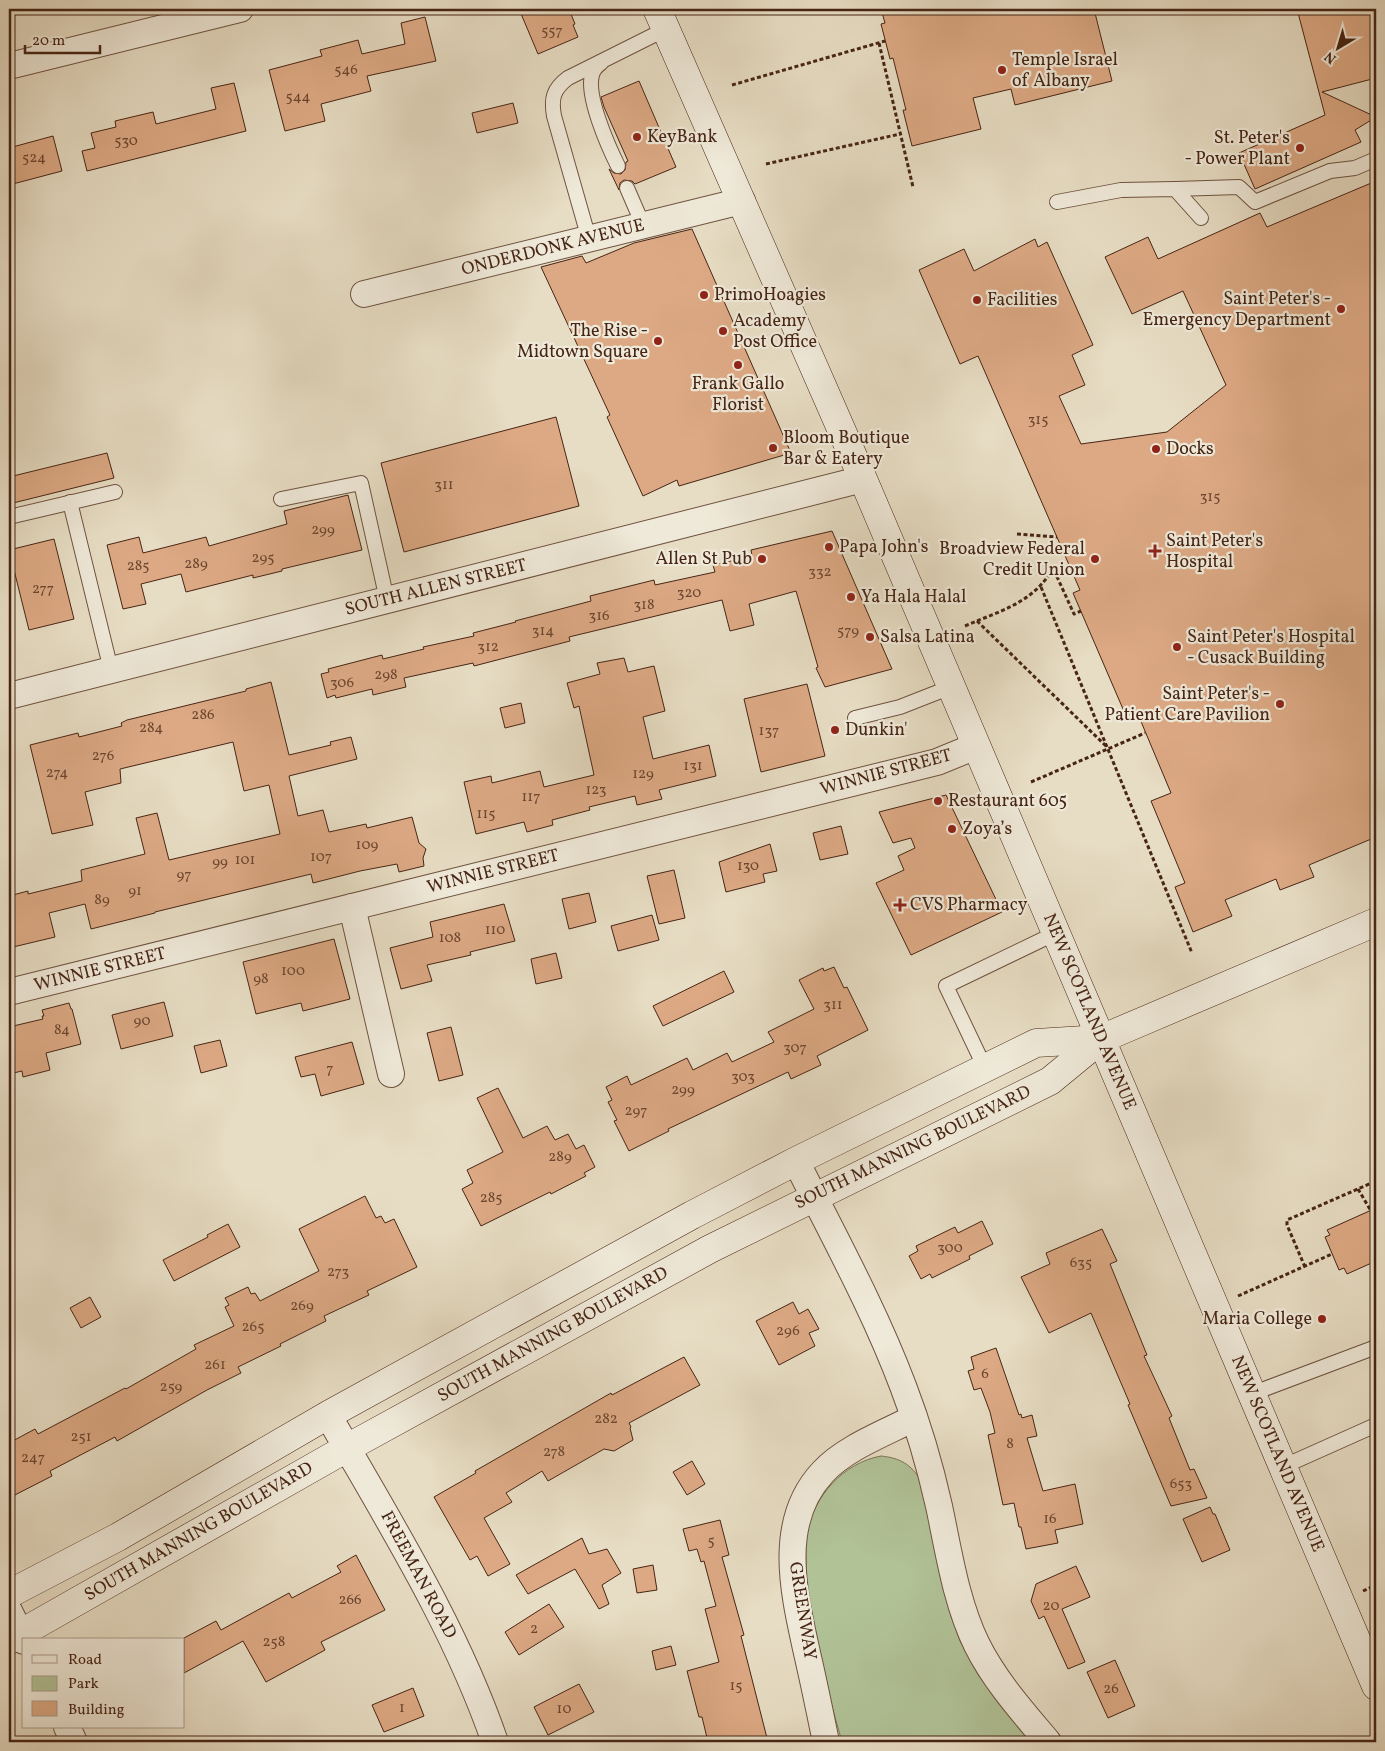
<svg xmlns="http://www.w3.org/2000/svg" width="1385" height="1751" font-family="Vollkorn,serif">
  <style>
    .green { fill: #b1c297; stroke: #7c7456 }
    .building { fill: #dca984; stroke: #472514 }
    .lines { fill: none; stroke-linecap: round; stroke-linejoin: round }
    .lane-casing { stroke: #6f5340; stroke-width: 16 }
    .street-casing { stroke: #6f5340; stroke-width: 28 }
    .secondary-casing { stroke: #472514; stroke-width: 29 }
    .path { stroke: #472514; stroke-width: 3; stroke-dasharray: 4 2.5; stroke-linecap: butt }
    .lane { stroke: #efe9d9; stroke-width: 14 }
    .street { stroke: #efe9d9; stroke-width: 26 }
    .secondary { stroke: #efe9d9; stroke-width: 28 }
    .poi-dot { fill: #8f2418; stroke: #efe9d9; stroke-width: 2 }
    .labels { text-anchor: middle; dominant-baseline: central; stroke-width: 4.5; stroke-linejoin: round; paint-order: stroke }
    .number-label { font-size: 15px; fill: #6c4630 }
    .poi-label { font-size: 18px; fill: #472514; stroke: #efe9d9; text-anchor: start }
    .street-label { font-size: 18px; fill: #472514; stroke: #efe9d9 }
  </style>
  <rect width="100%" height="100%" fill="#e7ddc4"/>
  <filter id="stains"><feTurbulence type="fractalNoise" baseFrequency=".004" numOctaves="4"/><feColorMatrix values="0 0 0 0 .2 0 0 0 0 .09 0 0 0 0 .02 0 0 0 .5 -.17"/></filter>
  <radialGradient id="worn" r=".72"><stop offset=".6" stop-color="#630" stop-opacity="0"/><stop offset="1" stop-color="#630" stop-opacity=".3"/></radialGradient>
  <path class="green" d="M 881,1456 C 900,1458 911,1464 921,1481 L 951,1616 L 960,1641 L 979,1676 L 1032,1742 L 842,1742 C 826,1685 807,1623 806,1564 C 806,1554 805,1543 807,1533 C 814,1496 843,1463 881,1456 Z"/>
  <g class="building">
    <polygon points="519,9 569,9 575,24 573,25 578,37 538,54"/>
    <polygon points="881,9 1094,9 1112,81 1015,105 1011,89 973,98 981,129 912,146 903,110 906,110 893,58 890,59 881,24 885,23"/>
    <polygon points="1297,9 1376,9 1376,78 1322,92 1376,117 1355,130 1361,142 1255,189 1239,153 1325,115"/>
    <polygon points="425,17 436,61 367,76 371,91 321,104 325,121 285,131 269,70 322,56 320,50 358,40 362,54 405,44 401,23"/>
    <polygon points="639,81 676,167 635,184 632,181 624,180 620,183 619,190 609,169 614,173 621,174 625,170 626,162 628,161 604,107 601,97"/>
    <polygon points="234,83 246,131 87,171 82,151 95,148 91,133 116,127 115,121 153,112 156,124 216,109 211,88"/>
    <polygon points="513,103 518,123 477,133 472,113"/>
    <polygon points="53,136 62,171 9,185 9,148"/>
    <polygon points="1376,181 1376,837 1309,865 1314,877 1280,890 1276,879 1225,900 1232,916 1193,932 1175,887 1185,883 1151,801 1171,793 1137,712 1126,716 1073,593 1080,590 978,356 960,364 919,270 964,249 974,271 1035,239 1038,247 1047,242 1093,345 1072,355 1085,385 1059,396 1081,444 1167,432 1226,385 1183,291 1132,314 1105,257 1148,237 1158,259 1260,213 1267,227"/>
    <polygon points="692,229 791,453 679,486 677,480 643,496 607,417 610,415 541,267 582,256 586,263 634,243"/>
    <polygon points="556,417 579,506 404,552 381,463"/>
    <polygon points="107,453 114,478 9,504 9,477"/>
    <polygon points="348,495 362,550 282,569 282,571 253,578 253,575 186,592 181,574 141,584 146,604 123,609 107,545 139,537 143,553 206,537 209,546 287,524 284,511"/>
    <polygon points="832,531 892,669 825,687 816,668 818,667 796,591 749,604 754,625 730,631 722,600 569,637 570,641 474,666 473,663 404,678 406,687 373,695 372,689 336,698 335,695 327,698 321,674 329,672 328,669 382,655 383,659 424,649 423,647 474,636 473,633 516,622 515,621 591,601 590,596 654,580 655,585 715,572 713,565 752,556 751,550"/>
    <polygon points="54,539 74,619 29,630 9,550"/>
    <polygon points="624,658 628,672 654,666 665,711 643,717 653,759 709,745 716,776 659,790 662,799 637,805 635,796 589,807 590,810 552,820 553,825 527,832 524,822 476,834 464,782 491,776 492,783 540,771 544,787 594,775 579,706 574,708 567,683 600,674 597,663"/>
    <polygon points="271,682 289,755 331,745 330,742 351,737 357,759 289,776 298,816 323,810 329,832 366,824 367,828 412,817 419,843 426,849 423,858 424,866 399,872 397,864 360,871 313,883 311,874 155,912 155,913 91,929 85,904 49,913 55,937 9,948 9,896 28,891 28,894 82,881 81,870 145,854 136,818 157,813 169,860 280,834 269,785 244,791 233,742 120,769 121,783 85,792 93,825 52,834 30,745 78,733 79,737 122,726 121,723 127,720 246,691 246,689"/>
    <polygon points="807,684 825,756 761,772 744,699"/>
    <polygon points="521,703 525,723 505,728 500,708"/>
    <polygon points="946,795 1002,912 911,955 876,883 904,870 898,856 915,848 911,838 893,843 879,812"/>
    <polygon points="841,826 848,854 820,860 813,833"/>
    <polygon points="770,844 777,871 763,874 765,882 726,892 719,862"/>
    <polygon points="674,870 685,918 659,924 647,876"/>
    <polygon points="589,893 596,922 569,929 562,899"/>
    <polygon points="504,904 515,941 470,952 471,955 427,965 432,981 401,989 390,948 433,937 430,922"/>
    <polygon points="652,915 659,940 618,951 611,926"/>
    <polygon points="334,939 350,999 303,1011 301,1003 256,1014 243,962"/>
    <polygon points="556,953 562,978 536,984 531,959"/>
    <polygon points="834,967 844,988 847,987 868,1030 817,1056 821,1065 791,1079 788,1072 668,1129 669,1131 629,1151 614,1121 617,1120 608,1102 612,1100 606,1087 627,1076 631,1085 687,1058 693,1070 727,1053 732,1062 774,1042 768,1032 814,1009 799,980 823,968 824,971"/>
    <polygon points="724,971 734,992 663,1026 653,1006"/>
    <polygon points="164,1002 173,1036 121,1049 112,1015"/>
    <polygon points="69,1003 71,1009 72,1009 81,1044 46,1053 50,1070 23,1077 22,1071 9,1074 9,1027 43,1019 42,1016 44,1016 42,1010"/>
    <polygon points="451,1027 463,1075 439,1081 427,1033"/>
    <polygon points="220,1040 227,1066 201,1073 194,1046"/>
    <polygon points="352,1042 364,1084 321,1096 315,1074 301,1077 295,1057"/>
    <polygon points="498,1088 523,1138 547,1126 555,1140 568,1134 576,1149 584,1145 595,1167 584,1173 586,1176 551,1194 550,1192 481,1226 462,1189 473,1183 467,1170 503,1152 477,1098"/>
    <polygon points="365,1196 376,1218 381,1216 385,1223 394,1219 417,1267 367,1291 369,1295 324,1316 326,1321 280,1344 281,1346 238,1367 241,1373 207,1390 117,1441 115,1437 50,1471 52,1476 9,1498 9,1443 35,1429 38,1434 125,1388 126,1389 196,1349 194,1345 234,1326 225,1307 229,1305 225,1298 248,1287 251,1294 255,1293 260,1301 319,1271 299,1229"/>
    <polygon points="1376,1208 1376,1261 1347,1274 1344,1268 1339,1270 1325,1237 1330,1235 1327,1230"/>
    <polygon points="982,1221 993,1244 969,1256 970,1259 932,1278 930,1274 921,1279 909,1256 918,1251 916,1246 955,1227 958,1233"/>
    <polygon points="228,1224 240,1247 174,1281 163,1260 208,1237 207,1235"/>
    <polygon points="1102,1229 1117,1261 1110,1264 1147,1355 1144,1356 1172,1416 1169,1418 1190,1470 1194,1469 1207,1498 1171,1506 1128,1405 1130,1404 1091,1313 1049,1333 1021,1277 1050,1264 1046,1253"/>
    <polygon points="90,1297 101,1317 81,1328 70,1308"/>
    <polygon points="793,1302 799,1314 808,1309 819,1329 809,1333 815,1346 779,1365 756,1321"/>
    <polygon points="996,1348 1019,1415 1021,1414 1022,1418 1032,1415 1037,1436 1027,1438 1043,1491 1075,1484 1083,1524 1055,1530 1058,1543 1026,1549 1021,1527 1019,1527 1014,1503 1003,1505 988,1435 995,1433 990,1412 981,1388 974,1390 968,1371 974,1369 971,1357"/>
    <polygon points="684,1357 700,1385 629,1423 631,1427 630,1428 633,1440 614,1451 604,1449 548,1481 542,1471 506,1493 512,1502 484,1518 510,1564 488,1576 477,1556 470,1560 434,1497 476,1473 475,1471 611,1393 612,1395"/>
    <polygon points="692,1461 705,1484 687,1495 673,1472"/>
    <polygon points="1210,1507 1213,1514 1215,1514 1230,1550 1202,1562 1183,1519"/>
    <polygon points="720,1520 729,1555 722,1557 744,1635 741,1636 768,1742 708,1742 702,1717 699,1717 687,1671 719,1662 705,1609 716,1606 704,1561 701,1562 697,1549 689,1551 683,1529"/>
    <polygon points="582,1538 589,1554 607,1549 621,1573 602,1585 609,1604 599,1609 575,1569 528,1594 516,1575"/>
    <polygon points="356,1555 385,1610 321,1642 325,1650 266,1682 243,1641 184,1673 184,1638 216,1621 221,1630 289,1593 292,1598 341,1572 337,1566"/>
    <polygon points="653,1565 657,1590 637,1593 633,1569"/>
    <polygon points="1076,1566 1090,1597 1062,1609 1085,1662 1068,1669 1044,1616 1039,1619 1031,1601 1036,1584"/>
    <polygon points="549,1604 564,1627 519,1655 505,1632"/>
    <polygon points="671,1646 676,1665 656,1670 652,1651"/>
    <polygon points="1115,1660 1135,1706 1108,1718 1087,1672"/>
    <polygon points="579,1684 594,1712 548,1735 534,1707"/>
    <polygon points="413,1688 424,1716 384,1732 372,1705"/>
  </g>
  <g class="lines">
    <g class="lane-casing">
      <g id="lane">
        <path d="M 601,63 C 597,66 593,70 592,75 C 586,96 608,146 618,166"/>
        <polyline points="627,188 643,225"/>
        <polyline points="1175,189 1239,187 1255,202 1330,171 1355,168 1376,159"/>
        <polyline points="1057,202 1121,190 1175,189 1201,218"/>
        <path d="M 589,239 L 554,116 C 551,99 553,89 568,78 L 666,29"/>
        <polyline points="281,499 361,483 387,600"/>
        <polyline points="70,502 111,670"/>
        <polyline points="9,517 115,492"/>
        <polyline points="855,718 900,707 951,687"/>
        <polyline points="985,1068 946,986 1056,933"/>
        <polyline points="1251,1394 1376,1347"/>
        <polyline points="1282,1467 1376,1425"/>
      </g>
    </g>
    <g class="street-casing">
      <g id="street">
        <polyline points="9,66 240,9"/>
        <polyline points="364,294 742,201"/>
        <polyline points="9,696 863,479"/>
        <polyline points="352,907 391,1074"/>
        <polyline points="9,992 937,762 976,746"/>
        <path d="M 796,1161 C 833,1235 874,1309 903,1386 C 918,1425 930,1466 939,1506 C 949,1553 956,1602 977,1645 C 995,1681 1022,1711 1048,1742"/>
        <path d="M 328,1415 C 389,1522 455,1626 495,1742"/>
        <polyline points="9,1611 24,1641"/>
        <polyline points="67,1727 74,1742"/>
        <path d="M 826,1742 C 820,1713 814,1683 807,1653 C 794,1594 776,1522 823,1472 C 845,1448 885,1433 914,1418"/>
      </g>
    </g>
    <g class="secondary-casing">
      <g id="secondary">
        <polyline points="657,9 863,479 1376,1686"/>
        <polyline points="9,1594 118,1537 328,1415 692,1215 796,1161 1036,1043 1101,1039"/>
        <polyline points="9,1640 347,1448 710,1249 1050,1081 1101,1039 1376,922"/>
      </g>
    </g>
    <g class="path">
      <polyline points="879,43 913,187"/>
      <polyline points="732,85 885,41"/>
      <polyline points="766,164 900,134"/>
      <polyline points="1017,534 1057,537"/>
      <polyline points="1041,587 1192,953"/>
      <polyline points="977,621 1106,746"/>
      <path d="M 965,626 C 999,611 1034,603 1053,568 L 1074,614 L 1081,611"/>
      <polyline points="1031,782 1145,733"/>
      <polyline points="1358,1189 1371,1211"/>
      <polyline points="1305,1267 1287,1225 1287,1220 1376,1181"/>
      <polyline points="1238,1296 1332,1254"/>
      <polyline points="1363,1591 1376,1585"/>
    </g>
    <use href="#lane" class="lane"/>
    <use href="#street" class="street"/>
    <use href="#secondary" class="secondary"/>
  </g>
  <g class="poi-dot">
    <circle cx="1002" cy="70" r="5"/>
    <circle cx="637" cy="137" r="5"/>
    <circle cx="1300" cy="148" r="5"/>
    <circle cx="704" cy="295" r="5"/>
    <circle cx="977" cy="300" r="5"/>
    <circle cx="1341" cy="309" r="5"/>
    <circle cx="723" cy="331" r="5"/>
    <circle cx="658" cy="341" r="5"/>
    <circle cx="738" cy="365" r="5"/>
    <circle cx="773" cy="448" r="5"/>
    <circle cx="1156" cy="449" r="5"/>
    <circle cx="829" cy="547" r="5"/>
    <path d="M1152.5 543.5h5v5h5v5h-5v5h-5v-5h-5v-5h5z"/>
    <circle cx="762" cy="559" r="5"/>
    <circle cx="1095" cy="559" r="5"/>
    <circle cx="851" cy="597" r="5"/>
    <circle cx="870" cy="637" r="5"/>
    <circle cx="1177" cy="647" r="5"/>
    <circle cx="1280" cy="704" r="5"/>
    <circle cx="835" cy="730" r="5"/>
    <circle cx="938" cy="801" r="5"/>
    <circle cx="952" cy="829" r="5"/>
    <path d="M897.5 897.5h5v5h5v5h-5v5h-5v-5h-5v-5h5z"/>
    <circle cx="1322" cy="1319" r="5"/>
  </g>
  <g class="labels">
    <g class="number-label">
      <text x="552" y="31">557</text>
      <text x="346" y="70">546</text>
      <text x="298" y="97">544</text>
      <text x="126" y="141">530</text>
      <text x="34" y="158">524</text>
      <text x="1038" y="420">315</text>
      <text x="444" y="485">311</text>
      <text x="1210" y="497">315</text>
      <text x="323" y="530">299</text>
      <text x="263" y="558">295</text>
      <text x="196" y="564">289</text>
      <text x="138" y="566">285</text>
      <text x="820" y="572">332</text>
      <text x="43" y="589">277</text>
      <text x="689" y="593">320</text>
      <text x="644" y="605">318</text>
      <text x="599" y="616">316</text>
      <text x="543" y="631">314</text>
      <text x="848" y="631">579</text>
      <text x="488" y="647">312</text>
      <text x="386" y="675">298</text>
      <text x="342" y="683">306</text>
      <text x="203" y="715">286</text>
      <text x="151" y="728">284</text>
      <text x="769" y="731">137</text>
      <text x="103" y="756">276</text>
      <text x="693" y="766">131</text>
      <text x="57" y="773">274</text>
      <text x="643" y="774">129</text>
      <text x="596" y="790">123</text>
      <text x="531" y="797">117</text>
      <text x="486" y="814">115</text>
      <text x="367" y="845">109</text>
      <text x="321" y="857">107</text>
      <text x="245" y="860">101</text>
      <text x="220" y="862">99</text>
      <text x="748" y="866">130</text>
      <text x="184" y="875">97</text>
      <text x="135" y="891">91</text>
      <text x="102" y="900">89</text>
      <text x="495" y="930">110</text>
      <text x="450" y="938">108</text>
      <text x="293" y="971">100</text>
      <text x="261" y="979">98</text>
      <text x="833" y="1005">311</text>
      <text x="142" y="1021">90</text>
      <text x="62" y="1030">84</text>
      <text x="795" y="1048">307</text>
      <text x="330" y="1069">7</text>
      <text x="743" y="1077">303</text>
      <text x="683" y="1090">299</text>
      <text x="636" y="1111">297</text>
      <text x="560" y="1157">289</text>
      <text x="491" y="1198">285</text>
      <text x="950" y="1248">300</text>
      <text x="1081" y="1263">635</text>
      <text x="338" y="1272">273</text>
      <text x="302" y="1306">269</text>
      <text x="253" y="1327">265</text>
      <text x="788" y="1331">296</text>
      <text x="215" y="1365">261</text>
      <text x="985" y="1374">6</text>
      <text x="171" y="1387">259</text>
      <text x="606" y="1419">282</text>
      <text x="81" y="1437">251</text>
      <text x="1010" y="1444">8</text>
      <text x="554" y="1452">278</text>
      <text x="33" y="1458">247</text>
      <text x="1181" y="1484">653</text>
      <text x="1050" y="1519">16</text>
      <text x="711" y="1541">5</text>
      <text x="350" y="1600">266</text>
      <text x="1051" y="1606">20</text>
      <text x="534" y="1629">2</text>
      <text x="274" y="1642">258</text>
      <text x="736" y="1686">15</text>
      <text x="1111" y="1689">26</text>
      <text x="402" y="1708">1</text>
      <text x="564" y="1709">10</text>
    </g>
    <g class="poi-label">
      <text x="1012" y="60">Temple Israel<tspan x="1012" dy="21">of Albany</tspan></text>
      <text x="647" y="137">KeyBank</text>
      <text x="1290" y="138" text-anchor="end">St. Peter's<tspan x="1290" dy="21">- Power Plant</tspan></text>
      <text x="714" y="295">PrimoHoagies</text>
      <text x="1331" y="299" text-anchor="end">Saint Peter's -<tspan x="1331" dy="21">Emergency Department</tspan></text>
      <text x="987" y="300">Facilities</text>
      <text x="733" y="321">Academy<tspan x="733" dy="21">Post Office</tspan></text>
      <text x="648" y="331" text-anchor="end">The Rise -<tspan x="648" dy="21">Midtown Square</tspan></text>
      <text x="738" y="384" text-anchor="middle">Frank Gallo<tspan x="738" dy="21">Florist</tspan></text>
      <text x="783" y="438">Bloom Boutique<tspan x="783" dy="21">Bar &amp; Eatery</tspan></text>
      <text x="1166" y="449">Docks</text>
      <text x="1166" y="541">Saint Peter's<tspan x="1166" dy="21">Hospital</tspan></text>
      <text x="839" y="547">Papa John's</text>
      <text x="1085" y="549" text-anchor="end">Broadview Federal<tspan x="1085" dy="21">Credit Union</tspan></text>
      <text x="752" y="559" text-anchor="end">Allen St Pub</text>
      <text x="861" y="597">Ya Hala Halal</text>
      <text x="880" y="637">Salsa Latina</text>
      <text x="1187" y="637">Saint Peter's Hospital<tspan x="1187" dy="21">- Cusack Building</tspan></text>
      <text x="1270" y="694" text-anchor="end">Saint Peter's -<tspan x="1270" dy="21">Patient Care Pavilion</tspan></text>
      <text x="845" y="730">Dunkin'</text>
      <text x="948" y="801">Restaurant 605</text>
      <text x="962" y="829">Zoya’s</text>
      <text x="910" y="905">CVS Pharmacy</text>
      <text x="1312" y="1319" text-anchor="end">Maria College</text>
    </g>
    <g class="street-label">
      <text transform="translate(553 248) rotate(-14)">ONDERDONK AVENUE</text>
      <text transform="translate(436 588) rotate(-14)">SOUTH ALLEN STREET</text>
      <text transform="translate(886 773) rotate(-15)">WINNIE STREET</text>
      <text transform="translate(493 872) rotate(-14)">WINNIE STREET</text>
      <text transform="translate(100 970) rotate(-14)">WINNIE STREET</text>
      <text transform="translate(1089 1012) rotate(67)">NEW SCOTLAND AVENUE</text>
      <text transform="translate(913 1148) rotate(-26)">SOUTH MANNING BOULEVARD</text>
      <text transform="translate(553 1335) rotate(-29)">SOUTH MANNING BOULEVARD</text>
      <text transform="translate(1277 1454) rotate(67)">NEW SCOTLAND AVENUE</text>
      <text transform="translate(199 1532) rotate(-30)">SOUTH MANNING BOULEVARD</text>
      <text transform="translate(418 1575) rotate(62)">FREEMAN ROAD</text>
      <text transform="translate(802 1611) rotate(81)">GREENWAY</text>
    </g>
  </g>
  <rect width="1385" height="1751" fill="none" stroke="#e7ddc4" stroke-width="30"/>
  <rect x="10" y="10" width="1365" height="1731" fill="none" stroke="#472514" stroke-width="2.5"/>
  <rect x="15" y="15" width="1355" height="1721" fill="none" stroke="#472514"/>
  <rect x="22" y="1638" width="162" height="90" fill="#efe9d9" stroke="#ac9b8a"/>
  <rect x="32" y="1655" width="25" height="8" fill="#efe9d9" stroke="#ac9b8a"/>
  <text x="68" y="1664" font-size="15" fill="#472514">Road</text>
  <rect x="32" y="1676" width="25" height="15" fill="#b1c297" stroke="#ac9b8a"/>
  <text x="68" y="1688" font-size="15" fill="#472514">Park</text>
  <rect x="32" y="1701" width="25" height="15" fill="#dca984" stroke="#ac9b8a"/>
  <text x="68" y="1714" font-size="15" fill="#472514">Building</text>
  <g transform="translate(1338 48) rotate(218)" stroke="#efe9d9" stroke-width="4" paint-order="stroke">
  <path d="M0-4L9 19L0 12L-9 19Z" fill="#472514"/>
  <text y="-8" font-size="14" font-weight="bold" text-anchor="middle" fill="#472514">N</text>
  </g>
  <path d="M25 45v8h75v-8" fill="none" stroke="#472514" stroke-width="2.5"/>
  <text x="32" y="45" font-size="15" fill="#472514" stroke="#efe9d9" stroke-width="4" paint-order="stroke">20 m</text>
  <rect width="100%" height="100%" filter="url(#stains)"/>
  <rect width="100%" height="100%" fill="url(#worn)"/>
</svg>
